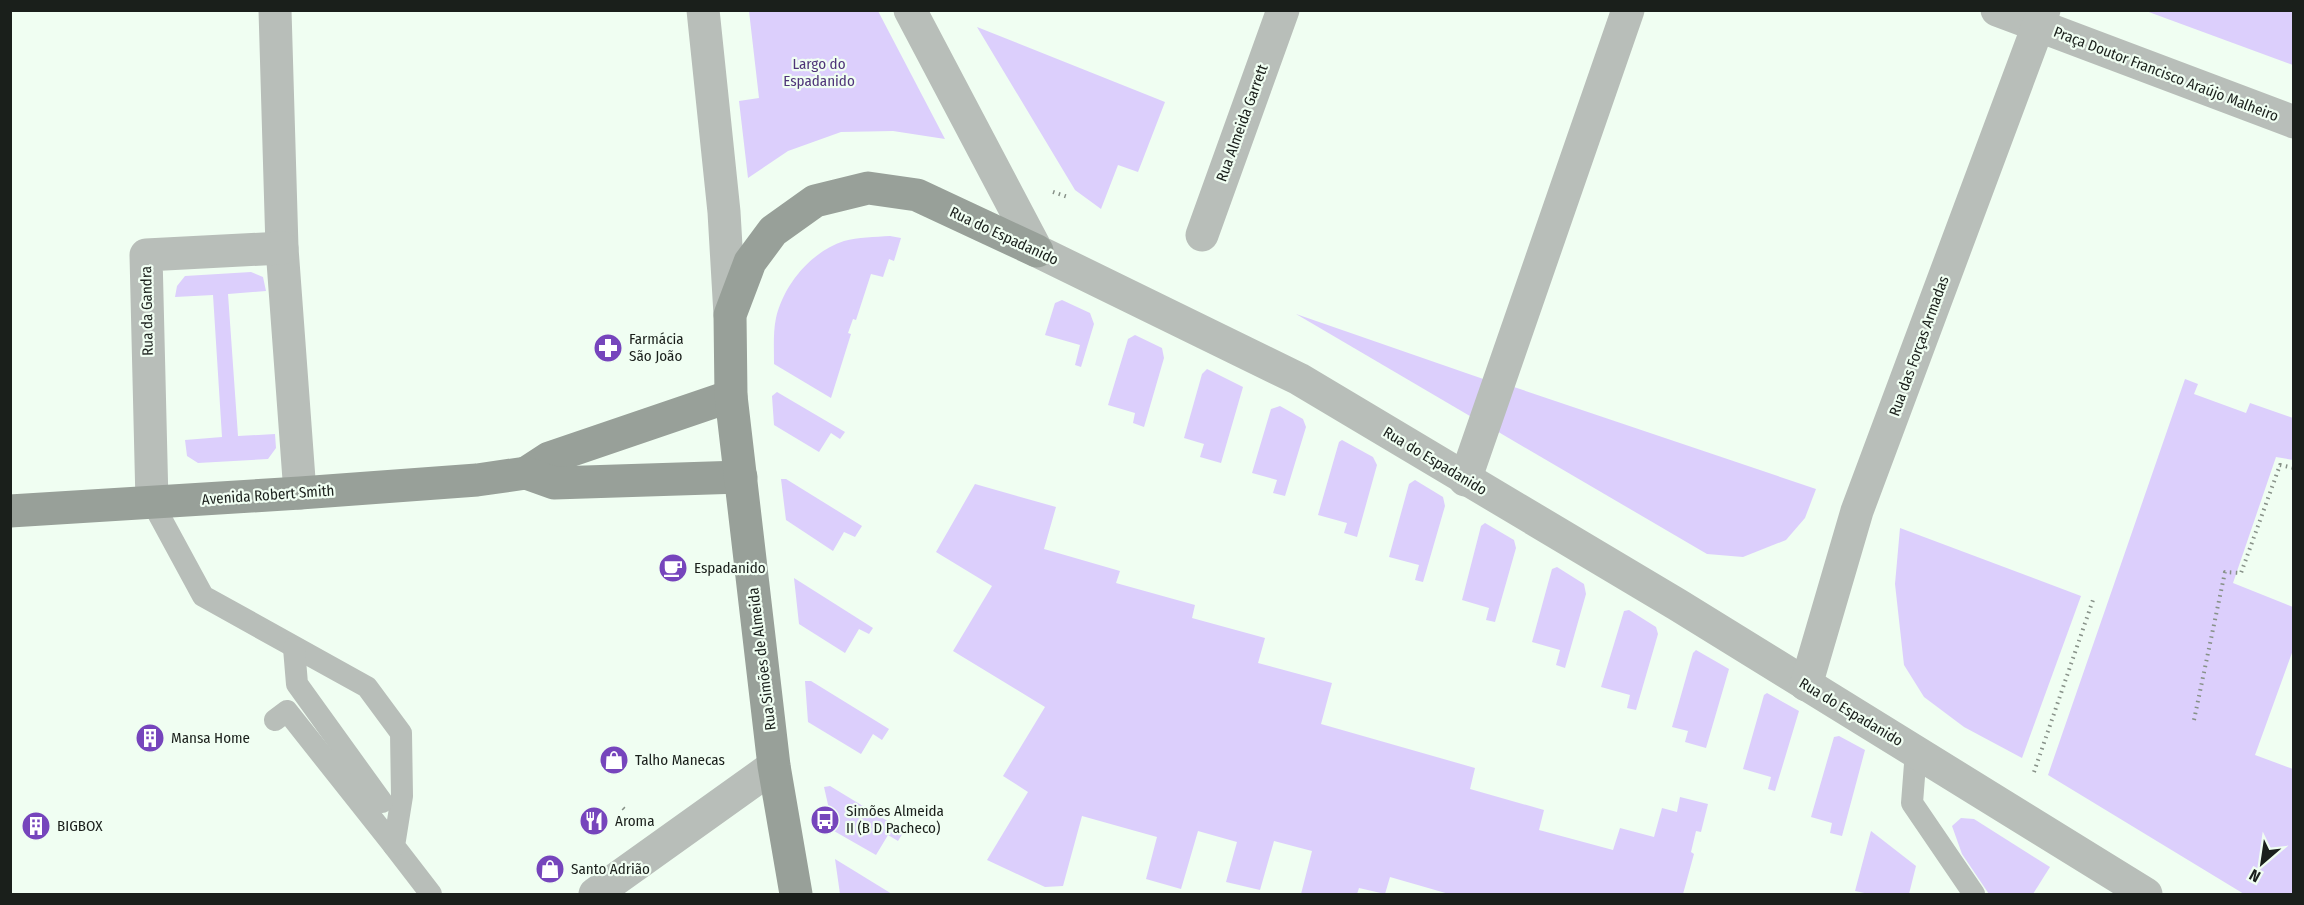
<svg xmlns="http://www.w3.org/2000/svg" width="2304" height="905" font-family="'Fira Sans Condensed',sans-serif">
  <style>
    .green { fill: #dccffc }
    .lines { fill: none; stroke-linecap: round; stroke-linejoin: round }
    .path { stroke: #879188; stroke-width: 4; stroke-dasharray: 1.5 4.5; stroke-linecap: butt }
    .lane { stroke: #b8beb9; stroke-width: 22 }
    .street { stroke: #b8beb9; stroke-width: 33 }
    .secondary { stroke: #98a099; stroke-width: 33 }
    .labels { text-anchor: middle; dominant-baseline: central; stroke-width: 4.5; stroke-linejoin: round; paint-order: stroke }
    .park-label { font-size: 15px; fill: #4f3579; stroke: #f0fef2 }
    .street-label { font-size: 15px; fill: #1a1f1b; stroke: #f0fef2 }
    .poi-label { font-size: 15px; fill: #1a1f1b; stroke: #f0fef2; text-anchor: start }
  </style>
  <rect width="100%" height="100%" fill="#f0fef2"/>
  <g class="green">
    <polygon points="749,11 878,11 945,139 893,131 841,132 788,151 748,178 739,101 759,98"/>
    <polygon points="2146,11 2293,11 2293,65"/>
    <polygon points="977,27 1165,102 1138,172 1118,165 1101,209 1075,190"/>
    <path d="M 890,236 L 901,238 L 894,261 L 889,259 L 883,277 L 871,274 L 856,320 L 853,319 L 848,333 L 851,334 L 831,398 L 774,364 C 774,349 773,332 776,318 C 784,284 811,252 844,241 C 858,237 875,237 890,236 Z"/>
    <polygon points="251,272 263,277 266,291 228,294 238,436 275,434 276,448 268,459 198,463 187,456 185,440 222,437 213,295 175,297 177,286 185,276"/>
    <polygon points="1062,300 1090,313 1094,324 1081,367 1075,365 1080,345 1045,335 1055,303"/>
    <polygon points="1296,314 1489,381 1475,419"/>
    <polygon points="1135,335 1162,348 1164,358 1144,427 1133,423 1135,413 1108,405 1128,339"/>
    <polygon points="1207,369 1243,387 1221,463 1200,457 1204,444 1184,438 1202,374"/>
    <polygon points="2185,379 2198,384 2194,394 2246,413 2250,403 2293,418 2293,460 2276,457 2233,583 2293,607 2293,650 2255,755 2293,769 2293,894 2244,894 2048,775"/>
    <polygon points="1511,386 1816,489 1805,518 1786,540 1743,557 1707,554 1495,430"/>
    <polygon points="777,392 845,432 840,439 831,433 819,452 774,425 772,396"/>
    <polygon points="1280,406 1303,419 1306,427 1285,496 1273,493 1277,480 1252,473 1271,409"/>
    <polygon points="1342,440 1373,457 1377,465 1357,537 1344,533 1347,523 1318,515 1339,442"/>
    <polygon points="781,479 786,479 862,526 855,537 844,532 833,551 786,520"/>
    <polygon points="1415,480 1443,497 1445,506 1423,582 1415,580 1419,565 1389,557 1409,484"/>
    <polygon points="975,484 1056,507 1044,549 1120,571 1116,583 1195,605 1192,618 1265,638 1258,663 1332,683 1321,724 1475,768 1470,789 1544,810 1539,830 1613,850 1620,828 1654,837 1662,808 1677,812 1680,797 1708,804 1701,832 1696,831 1691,852 1694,854 1683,894 1449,894 1390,877 1385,894 1359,888 1357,894 1301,894 1312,851 1274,841 1260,890 1226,882 1237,842 1198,831 1181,889 1146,879 1157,837 1082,816 1063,886 1045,887 987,860 1028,792 1003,776 1045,707 953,651 992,586 936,552"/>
    <polygon points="1485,523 1514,540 1516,548 1495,622 1486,620 1489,608 1462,600 1481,526"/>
    <polygon points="1900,528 2081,596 2022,758 1964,727 1924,697 1904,665 1895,584"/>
    <polygon points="1557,567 1584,584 1586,594 1565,668 1556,665 1560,650 1532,642 1552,569"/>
    <polygon points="794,578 873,628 869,634 859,629 845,653 799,624"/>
    <polygon points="1629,610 1656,627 1658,634 1636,710 1627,708 1630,695 1601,687 1624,611"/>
    <polygon points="1696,650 1729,669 1706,748 1685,742 1688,731 1672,727 1693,653"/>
    <polygon points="805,681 811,681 889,729 882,740 873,734 861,754 808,722"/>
    <polygon points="1767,693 1799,711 1775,791 1768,789 1771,777 1743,769 1764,695"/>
    <polygon points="1839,736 1865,750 1842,836 1830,833 1832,823 1811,817 1834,737"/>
    <polygon points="830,786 904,831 898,841 888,835 876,855 834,831 824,787"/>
    <polygon points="1961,818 1974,819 2050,867 2033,894 1989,894 1962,854 1952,826"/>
    <polygon points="1871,831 1916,866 1909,894 1869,894 1855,891"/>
    <polygon points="835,859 892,894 840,894"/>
  </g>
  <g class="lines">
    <g class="path">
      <polyline points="1053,192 1068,197"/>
      <polyline points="2194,720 2225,572 2241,573 2280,465 2294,468"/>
      <polyline points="2034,772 2094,597"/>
      <polyline points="623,808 625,810"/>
    </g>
    <g class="lane">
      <polyline points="152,502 203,596 367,687 401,733 402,796 394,846 431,894"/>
      <polyline points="294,648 297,684 382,802"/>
      <polyline points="275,720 287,711 394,846"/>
      <polyline points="1916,751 1912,803 1974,894"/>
    </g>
    <g class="street">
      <polyline points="275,10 282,248 300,493"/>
      <polyline points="703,10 724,212 730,315"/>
      <polyline points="910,10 1037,251 1299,379 1678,605 2146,894"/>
      <polyline points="1997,10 2294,122"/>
      <polyline points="1202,235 1283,10"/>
      <polyline points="1465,480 1628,10"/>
      <polyline points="152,502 146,255 282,248"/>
      <polyline points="1806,685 1857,511 2044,10"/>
      <polyline points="595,894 774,766"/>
    </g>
    <g class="secondary">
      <polyline points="526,473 549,458 731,396"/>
      <polyline points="10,511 300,493 477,480 526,473 554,483 741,477"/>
      <polyline points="796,894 774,766 731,396 730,315 750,262 773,231 815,201 868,188 917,195 1037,251"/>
    </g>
  </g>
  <defs>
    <g id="pharmacy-disc" transform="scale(1.5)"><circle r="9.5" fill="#7645bc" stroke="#f0fef2"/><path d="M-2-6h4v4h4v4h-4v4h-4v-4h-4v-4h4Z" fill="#fff"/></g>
    <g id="cafe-disc" transform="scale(1.5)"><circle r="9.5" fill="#7645bc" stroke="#f0fef2"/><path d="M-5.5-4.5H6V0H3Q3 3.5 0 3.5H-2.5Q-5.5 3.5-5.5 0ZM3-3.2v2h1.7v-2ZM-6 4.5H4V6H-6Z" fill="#fff"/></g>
    <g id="building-disc" transform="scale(1.5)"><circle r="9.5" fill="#7645bc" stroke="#f0fef2"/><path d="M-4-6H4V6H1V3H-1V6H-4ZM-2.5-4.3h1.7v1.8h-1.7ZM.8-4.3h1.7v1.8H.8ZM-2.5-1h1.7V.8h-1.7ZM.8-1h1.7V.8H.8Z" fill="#fff"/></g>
    <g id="shop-disc" transform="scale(1.5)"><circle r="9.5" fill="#7645bc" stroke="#f0fef2"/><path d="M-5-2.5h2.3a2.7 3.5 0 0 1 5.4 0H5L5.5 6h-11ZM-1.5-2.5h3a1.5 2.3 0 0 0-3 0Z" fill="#fff"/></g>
    <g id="bus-disc" transform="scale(1.5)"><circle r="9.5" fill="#7645bc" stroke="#f0fef2"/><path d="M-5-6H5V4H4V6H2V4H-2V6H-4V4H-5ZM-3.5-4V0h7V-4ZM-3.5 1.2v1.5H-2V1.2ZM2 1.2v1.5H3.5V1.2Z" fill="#fff"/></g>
    <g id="restaurant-disc" transform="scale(1.5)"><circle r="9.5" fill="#7645bc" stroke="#f0fef2"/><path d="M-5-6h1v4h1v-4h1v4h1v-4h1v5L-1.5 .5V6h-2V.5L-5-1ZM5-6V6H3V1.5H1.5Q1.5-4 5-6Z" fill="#fff"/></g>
  </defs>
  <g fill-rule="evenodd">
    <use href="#pharmacy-disc" x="608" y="348"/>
    <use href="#cafe-disc" x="673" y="568"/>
    <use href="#building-disc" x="150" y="738"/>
    <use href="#shop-disc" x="614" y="760"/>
    <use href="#bus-disc" x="825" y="820"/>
    <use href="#restaurant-disc" x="594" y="821"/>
    <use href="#building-disc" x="36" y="826"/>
    <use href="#shop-disc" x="550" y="869"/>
  </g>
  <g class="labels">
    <g class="park-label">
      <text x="819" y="64">Largo do<tspan x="819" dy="17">Espadanido</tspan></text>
    </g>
    <g class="street-label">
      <text transform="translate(2166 74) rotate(21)">Praça Doutor Francisco Araújo Malheiro</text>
      <text transform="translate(1242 123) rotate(-70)">Rua Almeida Garrett</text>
      <text transform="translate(1004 236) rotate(25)">Rua do Espadanido</text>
      <text transform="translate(147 311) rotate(-91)">Rua da Gandra</text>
      <text transform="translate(1919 346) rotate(-70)">Rua das Forças Armadas</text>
      <text transform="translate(1435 461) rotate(31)">Rua do Espadanido</text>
      <text transform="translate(268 495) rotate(-4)">Avenida Robert Smith</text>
      <text transform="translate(762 659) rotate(-97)">Rua Simões de Almeida</text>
      <text transform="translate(1851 712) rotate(31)">Rua do Espadanido</text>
    </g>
    <g class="poi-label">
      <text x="629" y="339">Farmácia<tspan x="629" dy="17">São João</tspan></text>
      <text x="694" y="568">Espadanido</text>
      <text x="171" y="738">Mansa Home</text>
      <text x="635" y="760">Talho Manecas</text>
      <text x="846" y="811">Simões Almeida<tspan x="846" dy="17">II (B D Pacheco)</tspan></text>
      <text x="615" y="821">Aroma</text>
      <text x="57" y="826">BIGBOX</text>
      <text x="571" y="869">Santo Adrião</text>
    </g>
  </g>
  <rect width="2304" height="905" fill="none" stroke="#1a1f1b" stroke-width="24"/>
  <g transform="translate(2262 863) rotate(209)" stroke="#f0fef2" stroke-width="4.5" paint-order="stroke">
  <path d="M0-4.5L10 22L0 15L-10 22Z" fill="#1a1f1b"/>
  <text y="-9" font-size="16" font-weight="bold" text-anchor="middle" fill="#1a1f1b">N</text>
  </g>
</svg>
